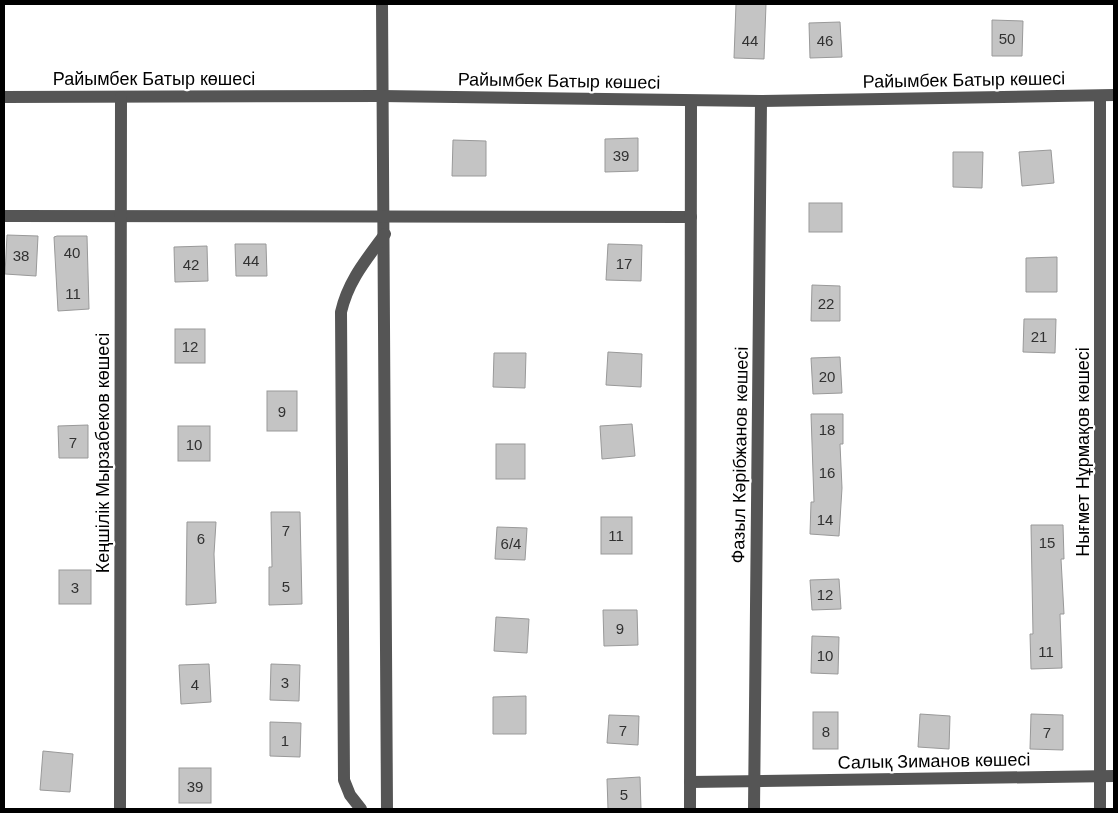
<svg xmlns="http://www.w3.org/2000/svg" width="1118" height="813" font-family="Arial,sans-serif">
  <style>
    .building { fill: #c4c4c4; stroke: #999 }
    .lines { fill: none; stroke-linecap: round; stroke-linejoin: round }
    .minor { stroke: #555; stroke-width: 12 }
    .labels { text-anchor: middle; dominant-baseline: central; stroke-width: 4.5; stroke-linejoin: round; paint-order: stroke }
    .number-label { font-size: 15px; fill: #313131 }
    .street-label { font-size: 18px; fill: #000; stroke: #fff }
  </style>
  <rect width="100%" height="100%" fill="#fff"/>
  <g class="building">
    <polygon points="736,4 766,4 764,59 734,58"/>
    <polygon points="992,20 1023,21 1022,56 992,56"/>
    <polygon points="840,22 842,57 810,58 809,23"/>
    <polygon points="638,138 638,171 605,172 605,139"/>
    <polygon points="453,140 486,141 486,176 452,176"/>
    <polygon points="1051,150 1054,183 1022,186 1019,152"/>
    <polygon points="953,152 983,152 982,188 953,187"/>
    <rect x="809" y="203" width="33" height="29"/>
    <polygon points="7,235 38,236 36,276 5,274"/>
    <polygon points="57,236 87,236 89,309 58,311 54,237"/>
    <polygon points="235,244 266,244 267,276 236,276"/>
    <polygon points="608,244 642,245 641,281 606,280"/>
    <polygon points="207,246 208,281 175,282 174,247"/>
    <polygon points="1057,257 1057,292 1026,292 1026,258"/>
    <polygon points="812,285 840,286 840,321 811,321"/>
    <polygon points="1024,319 1056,319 1055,353 1023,352"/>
    <rect x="175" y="329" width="30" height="34"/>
    <polygon points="608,352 642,354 641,387 606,385"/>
    <polygon points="494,353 526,353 525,388 493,387"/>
    <polygon points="840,357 842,393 813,394 811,358"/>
    <rect x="267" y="391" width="30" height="40"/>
    <polygon points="811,414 843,414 843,444 840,444 842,488 839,536 810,534 811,502 814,502"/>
    <polygon points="632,424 635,456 602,459 600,426"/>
    <polygon points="88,425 88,458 59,458 58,426"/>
    <rect x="178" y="426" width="32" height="35"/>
    <rect x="496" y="444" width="29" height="35"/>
    <polygon points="271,512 300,512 302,604 269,605 269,567 272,567"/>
    <rect x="601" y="517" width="31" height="37"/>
    <polygon points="187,522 216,522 214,554 216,603 186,605"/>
    <polygon points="1031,525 1063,525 1064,559 1061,559 1064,614 1060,614 1062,668 1031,669 1030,634 1033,634"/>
    <polygon points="497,527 527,528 525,560 495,559"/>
    <rect x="59" y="570" width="32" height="34"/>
    <polygon points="839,579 841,609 812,610 810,580"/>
    <polygon points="603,610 637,610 638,645 604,646"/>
    <polygon points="496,617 529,619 527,653 494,651"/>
    <polygon points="812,636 839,637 838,674 811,673"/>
    <polygon points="209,664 211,702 181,704 179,665"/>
    <polygon points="271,664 300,665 299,701 270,700"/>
    <polygon points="526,696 526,734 493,734 493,697"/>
    <rect x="813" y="712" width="25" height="37"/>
    <polygon points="920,714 950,716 949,749 918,747"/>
    <polygon points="1031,714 1063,715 1063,750 1030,749"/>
    <polygon points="609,715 639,716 638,745 607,743"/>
    <polygon points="270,722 301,723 300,757 270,756"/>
    <polygon points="43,751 73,754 70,792 40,790"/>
    <rect x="179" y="768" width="32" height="35"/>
    <polygon points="640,777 641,809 608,809 607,779"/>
  </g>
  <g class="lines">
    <g class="minor">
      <polyline points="382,4 387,809"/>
      <polyline points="1100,96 1100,809"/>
      <polyline points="4,97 381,96 761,101 1114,95"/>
      <polyline points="4,216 691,217"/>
      <polyline points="690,782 1114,776"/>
      <polyline points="120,809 121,97"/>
      <path d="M 361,809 L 350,795 L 344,780 L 341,312 C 348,281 366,260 385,234"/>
      <polyline points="690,809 691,101"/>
      <polyline points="754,809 761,101"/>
    </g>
  </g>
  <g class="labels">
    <g class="number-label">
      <text x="1007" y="38">50</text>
      <text x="750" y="40">44</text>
      <text x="825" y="40">46</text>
      <text x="621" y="155">39</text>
      <text x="72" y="252">40</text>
      <text x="21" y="255">38</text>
      <text x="251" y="260">44</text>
      <text x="624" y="263">17</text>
      <text x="191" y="264">42</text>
      <text x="73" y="293">11</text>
      <text x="826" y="303">22</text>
      <text x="1039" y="336">21</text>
      <text x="190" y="346">12</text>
      <text x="827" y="376">20</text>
      <text x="282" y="411">9</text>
      <text x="827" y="429">18</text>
      <text x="73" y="442">7</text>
      <text x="194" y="444">10</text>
      <text x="827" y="472">16</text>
      <text x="825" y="519">14</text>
      <text x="286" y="530">7</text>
      <text x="616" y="535">11</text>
      <text x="201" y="538">6</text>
      <text x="1047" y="542">15</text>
      <text x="511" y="543">6/4</text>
      <text x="286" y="586">5</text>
      <text x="75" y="587">3</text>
      <text x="825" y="594">12</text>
      <text x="620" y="628">9</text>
      <text x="1046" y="651">11</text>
      <text x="825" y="655">10</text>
      <text x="285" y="682">3</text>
      <text x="195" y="684">4</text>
      <text x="623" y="730">7</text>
      <text x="826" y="731">8</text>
      <text x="1047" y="732">7</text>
      <text x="285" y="740">1</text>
      <text x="195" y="786">39</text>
      <text x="624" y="794">5</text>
    </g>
    <g class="street-label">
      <text x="154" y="79">Райымбек Батыр көшесі</text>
      <text transform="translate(964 80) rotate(-1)">Райымбек Батыр көшесі</text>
      <text transform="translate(559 81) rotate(1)">Райымбек Батыр көшесі</text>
      <text transform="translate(1083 452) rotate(-90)">Нығмет Нұрмақов көшесі</text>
      <text transform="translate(103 453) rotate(-90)">Кеңшілік Мырзабеков көшесі</text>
      <text transform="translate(740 455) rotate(-89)">Фазыл Кәрібжанов көшесі</text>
      <text transform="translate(934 761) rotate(-1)">Салық Зиманов көшесі</text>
    </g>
  </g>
  <rect width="1118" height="813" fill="none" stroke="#000000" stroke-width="10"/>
</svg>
